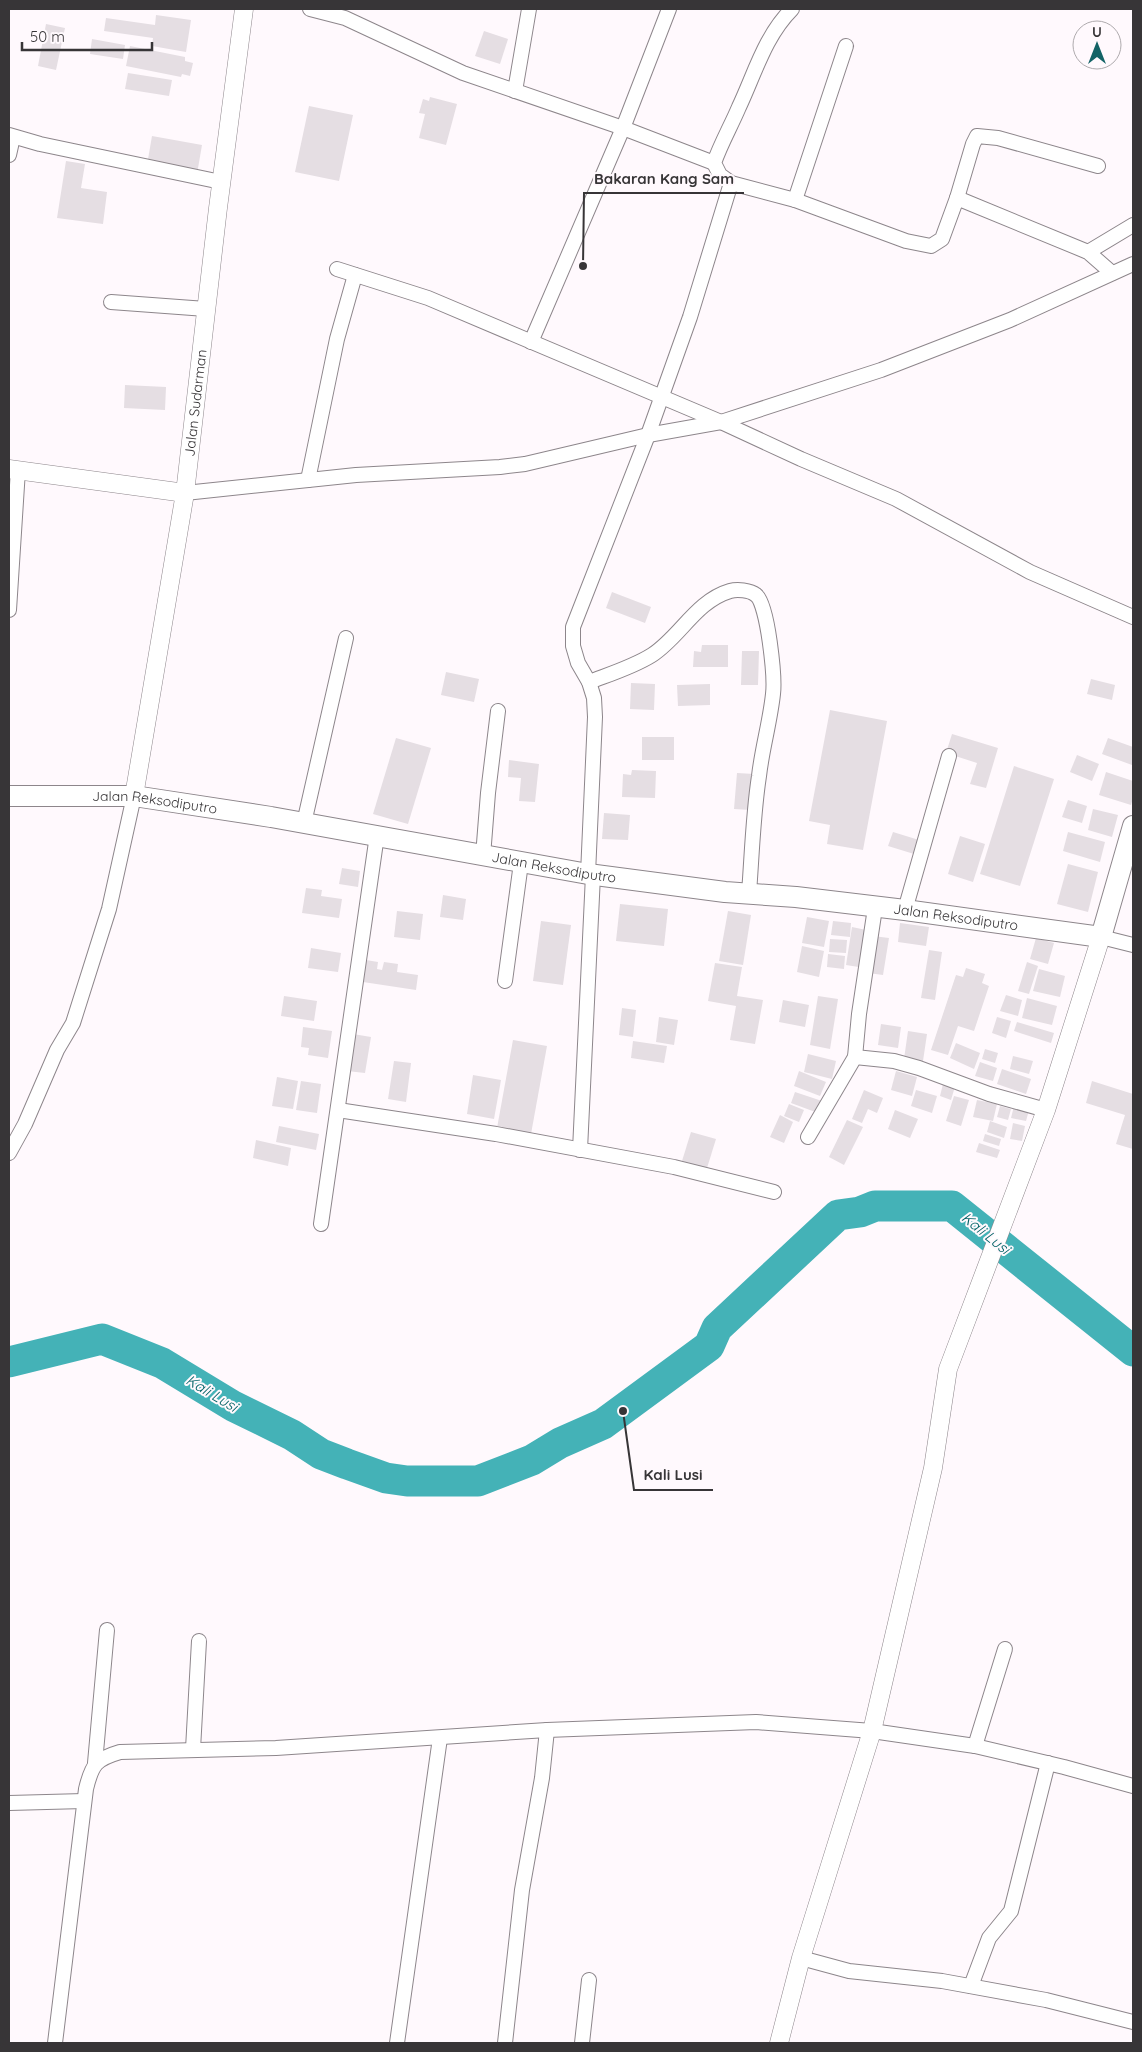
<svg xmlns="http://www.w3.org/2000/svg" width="1142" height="2052" font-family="Quicksand,sans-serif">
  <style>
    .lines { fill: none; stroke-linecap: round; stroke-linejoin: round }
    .river { stroke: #44b2b7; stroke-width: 31 }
    .building { fill: #e5dee3 }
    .minor-casing { stroke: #8d868b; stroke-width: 16 }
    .tertiary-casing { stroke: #8d868b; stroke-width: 19 }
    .secondary-casing { stroke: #8d868b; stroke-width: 22 }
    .minor { stroke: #fff; stroke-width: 14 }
    .tertiary { stroke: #fff; stroke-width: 18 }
    .secondary { stroke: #fff; stroke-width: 20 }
    .labels { text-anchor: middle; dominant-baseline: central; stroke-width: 4; stroke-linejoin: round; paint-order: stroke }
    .street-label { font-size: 14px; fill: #373537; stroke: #fff9fd }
    .water-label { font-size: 15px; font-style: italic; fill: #006165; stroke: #fff9fd }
    .leader { fill: none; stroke: #373537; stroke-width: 2 }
    .callout-dot { fill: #373537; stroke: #fff9fd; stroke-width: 2 }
    .callout-label { font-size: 15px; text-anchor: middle; font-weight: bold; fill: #373537; stroke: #fff9fd; stroke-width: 4; stroke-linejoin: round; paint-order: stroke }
  </style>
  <rect width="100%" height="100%" fill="#fff9fd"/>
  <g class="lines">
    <polyline class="river" points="9,1362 102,1339 162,1363 233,1406 292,1435 321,1454 347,1464 386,1478 407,1481 478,1481 532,1460 560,1443 603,1424 709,1346 717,1328 838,1215 860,1212 875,1206 952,1206 1133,1351"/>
  </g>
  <g class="building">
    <polygon points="156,15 191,20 186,52 152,46 153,38 104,31 106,18 155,25"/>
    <polygon points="46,24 65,28 56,70 38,66"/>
    <polygon points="484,31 508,39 500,64 475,56"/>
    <polygon points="92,39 125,45 123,59 90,54"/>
    <polygon points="130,46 185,57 185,61 193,63 190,76 182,74 181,77 126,66"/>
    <polygon points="128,73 172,80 169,96 125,89"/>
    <polygon points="430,97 457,104 446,145 419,138 425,114 419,113 423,99 429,101"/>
    <polygon points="309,106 353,115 339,181 295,172"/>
    <polygon points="152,136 202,145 197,174 147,165"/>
    <polygon points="66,161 85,164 81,188 107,192 103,224 57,218"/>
    <polygon points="125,385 166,387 165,410 124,408"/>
    <polygon points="612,592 651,607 645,623 606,608"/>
    <polygon points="702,645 728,645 728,667 693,667 694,651 701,652"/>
    <polygon points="742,651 759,651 758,685 741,685"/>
    <polygon points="446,672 479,679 474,702 441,695"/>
    <polygon points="1091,679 1115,685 1112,700 1087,694"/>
    <polygon points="631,683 655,684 654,710 630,709"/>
    <polygon points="710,684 710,705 678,706 677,685"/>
    <polygon points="830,710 887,721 863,850 827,844 830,825 809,821"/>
    <polygon points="952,734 998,748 986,788 970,784 977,763 946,753"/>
    <rect x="642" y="737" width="32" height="23"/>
    <polygon points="396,738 431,748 408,824 373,814"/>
    <polygon points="1108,738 1133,747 1132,765 1102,754"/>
    <polygon points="1077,755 1099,764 1092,781 1070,772"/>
    <polygon points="509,760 539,764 535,802 519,801 521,778 508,777"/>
    <polygon points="1014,766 1054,779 1020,886 980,874"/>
    <polygon points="632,770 656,771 655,798 622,797 623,774 631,775"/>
    <polygon points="1106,772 1133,781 1133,798 1131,805 1099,795"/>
    <polygon points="737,773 754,774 751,810 734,809"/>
    <polygon points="1068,800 1087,806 1082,823 1062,817"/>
    <polygon points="1093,809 1118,815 1112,837 1088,830"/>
    <polygon points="604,813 630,815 628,840 602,839"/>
    <polygon points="893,832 919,840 914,854 888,846"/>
    <polygon points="1068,832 1105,842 1100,862 1063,851"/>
    <polygon points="960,836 985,844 973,882 948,874"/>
    <polygon points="1068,864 1098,872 1088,912 1057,904"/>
    <polygon points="342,868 360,871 358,887 339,884"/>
    <polygon points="306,888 322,890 321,896 342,899 339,918 302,913"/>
    <polygon points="443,895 466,899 463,920 440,917"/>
    <polygon points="620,904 668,909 664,946 616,941"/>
    <polygon points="397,911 423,914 420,940 394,937"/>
    <polygon points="728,911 751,915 743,965 719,961"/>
    <polygon points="807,917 829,921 824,947 802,943"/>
    <polygon points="541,921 571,925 563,985 533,981"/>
    <polygon points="833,921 851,923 850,937 831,935"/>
    <polygon points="900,923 929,927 926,946 898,942"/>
    <polygon points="852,927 871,931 865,968 846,965"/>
    <polygon points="873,936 889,938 883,975 868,973"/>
    <polygon points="1036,938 1054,943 1048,964 1030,959"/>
    <polygon points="830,939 847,940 846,953 829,952"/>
    <polygon points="802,946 824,951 819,977 797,972"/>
    <polygon points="311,948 341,953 338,972 308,968"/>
    <polygon points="929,950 942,952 935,1000 921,998"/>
    <polygon points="828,954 845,956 844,969 827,967"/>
    <polygon points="366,960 378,962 377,969 382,970 384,962 398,964 397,972 418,975 416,990 363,982"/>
    <polygon points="1027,962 1038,966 1029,994 1018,991"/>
    <polygon points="715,963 742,967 737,996 763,1000 755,1044 730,1040 736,1006 708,1001"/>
    <polygon points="966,968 985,974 982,983 989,986 974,1031 958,1026 948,1055 931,1050 956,975 963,977"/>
    <polygon points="1039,969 1065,976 1060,997 1033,991"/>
    <polygon points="1006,995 1022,1000 1018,1016 1000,1011"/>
    <polygon points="284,996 317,1001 314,1021 281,1016"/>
    <polygon points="818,996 838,999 830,1049 810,1045"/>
    <polygon points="1027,998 1057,1006 1052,1025 1022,1018"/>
    <polygon points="783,1000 809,1005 805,1027 779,1022"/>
    <polygon points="622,1008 636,1010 633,1037 619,1035"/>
    <polygon points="659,1017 678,1020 674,1045 656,1042"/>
    <polygon points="997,1017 1011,1021 1006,1038 992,1033"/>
    <polygon points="1017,1022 1054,1033 1051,1043 1014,1031"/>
    <polygon points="881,1024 901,1027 898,1048 878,1045"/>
    <polygon points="303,1027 332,1031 328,1058 308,1055 309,1048 301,1047"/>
    <polygon points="908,1031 927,1034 923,1061 904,1059"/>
    <polygon points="353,1034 371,1037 365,1073 347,1071"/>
    <polygon points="513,1040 547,1046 531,1134 497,1128"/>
    <polygon points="633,1041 667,1046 664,1063 631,1058"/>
    <polygon points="956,1043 980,1053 974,1069 950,1058"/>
    <polygon points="985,1049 998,1053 995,1063 982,1059"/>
    <polygon points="808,1054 836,1061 832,1079 804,1072"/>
    <polygon points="1013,1056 1033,1061 1029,1074 1010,1069"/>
    <polygon points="394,1061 411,1063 406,1102 388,1099"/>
    <polygon points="980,1062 997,1068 993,1081 975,1076"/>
    <polygon points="1002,1069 1031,1079 1026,1094 997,1084"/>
    <polygon points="799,1071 826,1082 820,1096 794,1086"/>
    <polygon points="896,1071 917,1077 912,1096 891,1090"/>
    <polygon points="473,1075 501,1080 494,1119 467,1114"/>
    <polygon points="277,1077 298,1081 293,1109 272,1106"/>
    <polygon points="944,1080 956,1083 951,1100 940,1096"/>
    <polygon points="301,1081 321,1084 317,1113 296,1110"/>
    <polygon points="1092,1081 1133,1094 1133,1149 1116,1144 1125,1115 1086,1103"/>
    <polygon points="864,1090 883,1098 877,1113 868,1109 862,1123 852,1119"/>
    <polygon points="916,1090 937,1096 932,1113 911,1106"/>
    <polygon points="795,1092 822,1101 818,1113 791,1103"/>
    <polygon points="954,1096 969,1100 961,1126 946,1121"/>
    <polygon points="977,1100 997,1104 993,1121 973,1117"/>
    <polygon points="789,1104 804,1110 799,1122 784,1116"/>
    <polygon points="1000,1106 1011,1109 1008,1120 997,1117"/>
    <polygon points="1014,1106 1029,1110 1026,1121 1011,1118"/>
    <polygon points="895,1110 918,1119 910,1138 888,1129"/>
    <polygon points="780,1115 793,1122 784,1143 770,1137"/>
    <polygon points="847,1120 863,1127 844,1165 829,1157"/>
    <polygon points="990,1121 1007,1127 1004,1138 987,1132"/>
    <polygon points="1013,1123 1025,1126 1022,1141 1010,1139"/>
    <polygon points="279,1126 319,1134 316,1150 276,1142"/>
    <polygon points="691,1132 716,1139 707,1168 682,1161"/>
    <polygon points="985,1134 1001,1139 999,1146 983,1141"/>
    <polygon points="256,1140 291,1148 288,1166 253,1158"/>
    <polygon points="979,1143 1000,1150 997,1158 976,1152"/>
  </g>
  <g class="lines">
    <g class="minor-casing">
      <g id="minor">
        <polyline points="310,9 345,18 463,73 623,128 714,163"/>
        <path d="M 792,9 C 765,36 755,73 739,107 C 731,126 721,143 714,163 L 720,175 L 731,183 L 795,200 L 906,241 L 931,246 L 942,239 L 957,198 L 1088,252 L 1112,273"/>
        <polyline points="515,91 529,9"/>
        <polyline points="9,135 40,144 221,182"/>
        <polyline points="9,155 13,137"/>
        <polyline points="957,198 973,144 977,136 998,138 1098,166"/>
        <polyline points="795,200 846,46"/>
        <polyline points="1088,252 1133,225"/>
        <polyline points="337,269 428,298 721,422 801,459 896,499 1030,572 1133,617"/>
        <polyline points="111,302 206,309"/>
        <polyline points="531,342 623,128 669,9"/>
        <polyline points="308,480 337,339 355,275"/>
        <polyline points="185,493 356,475 500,467 525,464 648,435 721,422 881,370 1010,320 1133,264"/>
        <polyline points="9,610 18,470"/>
        <path d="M 589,682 C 610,674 633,667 652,655 C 680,637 696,601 730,591 C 737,589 750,590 756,595 C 768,604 775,678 773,694 C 770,722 762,749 759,776 C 753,815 752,854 749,893"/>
        <polyline points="304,823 346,638"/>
        <polyline points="483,856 488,793 498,711"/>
        <polyline points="588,874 595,717 594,698 589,682 578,663 573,646 573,627 648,435 690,317 731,183"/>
        <polyline points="905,910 949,756"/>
        <polyline points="1101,937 1133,945"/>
        <polyline points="505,981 521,863"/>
        <polyline points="855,1057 894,1061 919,1068 989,1094 1046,1110"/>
        <polyline points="338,1110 496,1134 674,1167 774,1192"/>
        <polyline points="808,1137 855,1057 859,1014 875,908"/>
        <polyline points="580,1150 593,875"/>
        <polyline points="9,1153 25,1124 57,1050 73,1023 109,909 134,796"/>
        <polyline points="321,1224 377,835"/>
        <polyline points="975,1746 1005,1649"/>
        <polyline points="193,1749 199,1641"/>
        <polyline points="95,1763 107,1630"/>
        <polyline points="9,1803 84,1801"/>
        <polyline points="801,1958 849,1971 942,1981 1046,2000 1133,2022"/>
        <polyline points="971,1986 989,1938 1011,1911 1048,1763"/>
        <path d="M 55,2043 L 86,1789 C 92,1764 96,1759 120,1752 L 276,1748 L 547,1730 L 756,1722 L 872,1731 L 975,1746 L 1064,1767 L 1133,1786"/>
        <polyline points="397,2043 440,1738"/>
        <polyline points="505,2043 522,1890 542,1778 547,1730"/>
        <polyline points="582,2043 589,1980"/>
      </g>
    </g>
    <g class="tertiary-casing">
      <g id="tertiary">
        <polyline points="9,469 185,493"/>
        <path id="s1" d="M 134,796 L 185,493 L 218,208 L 244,9"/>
        <polyline points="779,2043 801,1958 872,1731 933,1468 948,1369 1046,1110 1101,937"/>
      </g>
    </g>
    <g class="secondary-casing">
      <g id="secondary">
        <path id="s2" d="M 9,796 L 134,796 L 271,817 L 588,874 L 725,892 L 796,897 L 905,910 L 1101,937 L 1133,826"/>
      </g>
    </g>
    <use href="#minor" class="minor"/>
    <use href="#tertiary" class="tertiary"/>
    <use href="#secondary" class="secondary"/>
  </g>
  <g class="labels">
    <g class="street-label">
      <text stroke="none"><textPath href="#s1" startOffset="398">Jalan Sudarman</textPath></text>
      <text stroke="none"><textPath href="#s2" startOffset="146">Jalan Reksodiputro</textPath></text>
      <text stroke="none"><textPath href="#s2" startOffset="551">Jalan Reksodiputro</textPath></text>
      <text stroke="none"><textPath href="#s2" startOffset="956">Jalan Reksodiputro</textPath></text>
    </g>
    <g class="water-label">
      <text transform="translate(986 1233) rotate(39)">Kali Lusi</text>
      <text transform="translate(212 1393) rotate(31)">Kali Lusi</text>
    </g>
  </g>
  <path class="leader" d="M583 266L584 193H744M623 1411L634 1490H713"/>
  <g class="callout-dot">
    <circle cx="583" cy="266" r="5"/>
    <circle cx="623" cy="1411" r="5"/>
  </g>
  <g class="callout-label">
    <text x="664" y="184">Bakaran Kang Sam</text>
    <text x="673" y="1480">Kali Lusi</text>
  </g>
  <rect width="1142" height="2052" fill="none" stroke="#373537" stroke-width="20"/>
  <g transform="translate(1097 45)"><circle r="24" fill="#fff9fd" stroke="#afabae"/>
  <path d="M0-4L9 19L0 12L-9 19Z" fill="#136366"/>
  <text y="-8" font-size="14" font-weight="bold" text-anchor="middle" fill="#373537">U</text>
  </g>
  <path d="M22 42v8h130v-8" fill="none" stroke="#373537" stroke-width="2.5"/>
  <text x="30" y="42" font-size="15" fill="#373537" stroke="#fff9fd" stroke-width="4" paint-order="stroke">50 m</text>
</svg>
